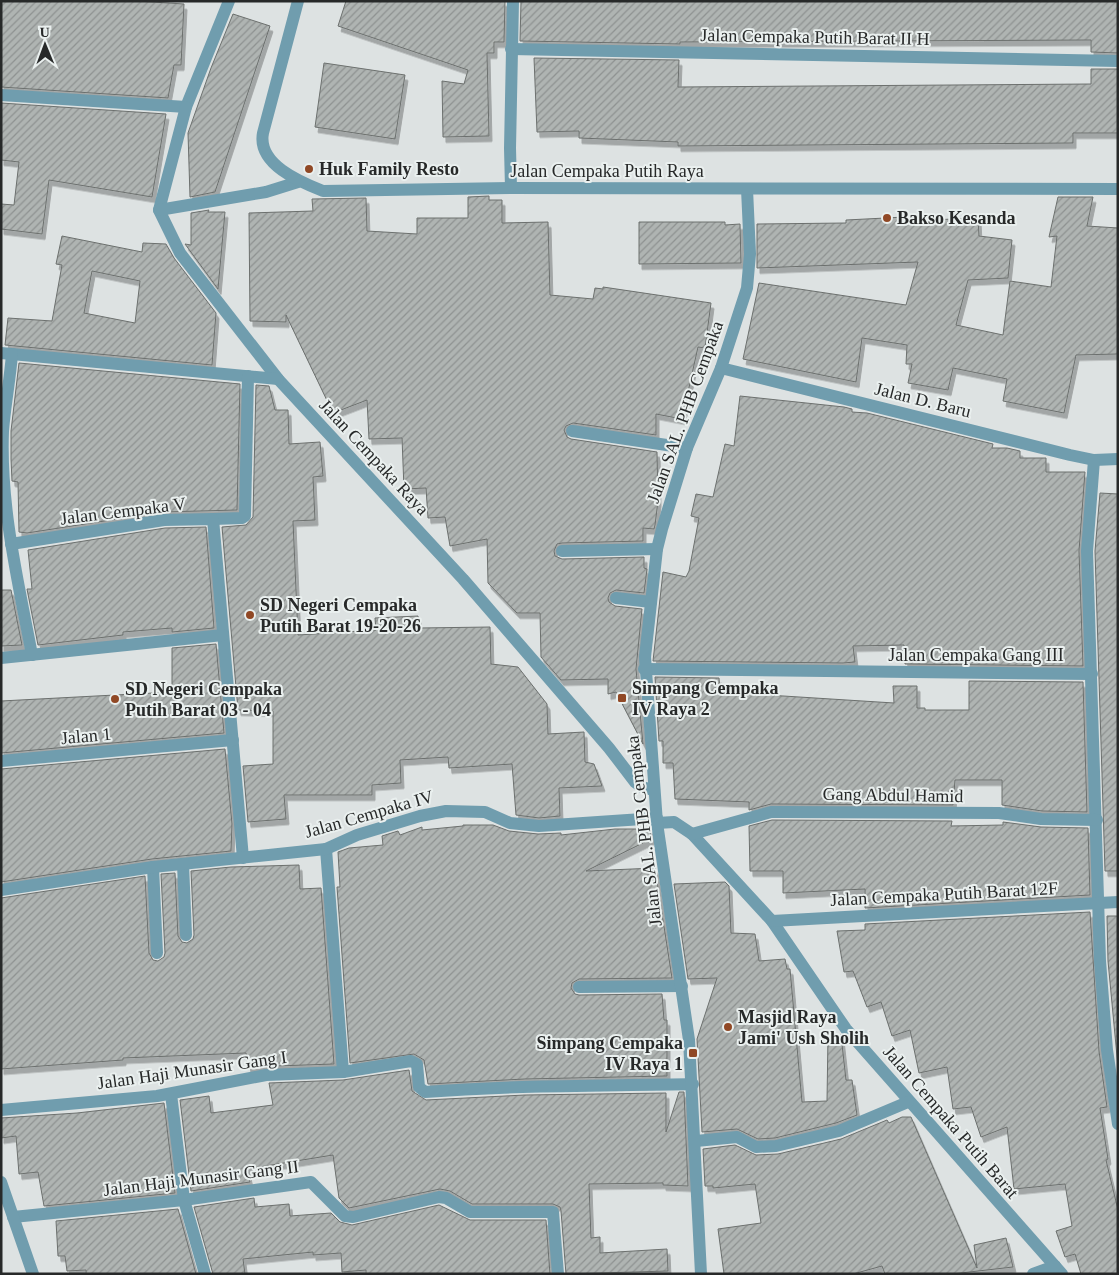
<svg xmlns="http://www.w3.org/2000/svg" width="1119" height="1275" font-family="Georgia,serif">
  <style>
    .building { fill: url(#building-hatch); stroke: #6c706e; fill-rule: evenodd; filter: url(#shadow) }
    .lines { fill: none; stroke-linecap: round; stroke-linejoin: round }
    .minor { stroke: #709dae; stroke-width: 12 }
    .tertiary { stroke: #709dae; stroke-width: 12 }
    .poi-dot { fill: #904825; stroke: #eaf0ef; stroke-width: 2 }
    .labels { text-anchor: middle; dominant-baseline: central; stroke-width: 4; stroke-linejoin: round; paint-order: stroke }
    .street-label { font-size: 18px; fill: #272929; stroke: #eaf0ef }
    .poi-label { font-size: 18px; font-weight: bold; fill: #272929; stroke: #eaf0ef; text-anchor: start }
  </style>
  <defs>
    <pattern id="building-hatch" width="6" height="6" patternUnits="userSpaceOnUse" patternTransform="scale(1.25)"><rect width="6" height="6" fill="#afb4b2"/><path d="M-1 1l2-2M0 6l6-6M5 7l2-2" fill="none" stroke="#8e9291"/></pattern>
    <filter id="shadow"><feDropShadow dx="3" dy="5.5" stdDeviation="0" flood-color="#0004"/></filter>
  </defs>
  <rect width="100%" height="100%" fill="#dde2e2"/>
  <g class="building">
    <polygon points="1,1 137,1 184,4 181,65 174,65 168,98 1,87"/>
    <polygon points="346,1 505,1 504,42 494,42 494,53 487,53 489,136 443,137 442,81 464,84 468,70 338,26"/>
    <polygon points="521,1 1118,1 1118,53 1091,52 1091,40 680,42 680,44 520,41"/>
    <polygon points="233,14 270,26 215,192 190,197 188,133 211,68"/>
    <polygon points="534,58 679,60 678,87 1091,84 1091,69 1118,69 1118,133 1073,133 1073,143 678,146 678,142 579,138 579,131 537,132"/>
    <polygon points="324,63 405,75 395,139 315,127"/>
    <polygon points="1,103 166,114 152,197 49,180 42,234 1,229 1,204 14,205 19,162 1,160"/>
    <polygon points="489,196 489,200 502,200 502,223 548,222 550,295 593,299 595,288 603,289 603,287 711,303 705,348 698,347 682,419 656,414 656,435 573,423 566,426 564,430 567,437 571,439 657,452 658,501 655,525 654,529 643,528 643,541 562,543 557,544 554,551 555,556 562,559 644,557 644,568 647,569 644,593 616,590 610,593 608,598 609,602 615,606 642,609 636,669 643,744 616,692 608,694 608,679 561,680 541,657 540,613 517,613 488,583 487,539 450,546 445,517 428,518 426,488 404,489 402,438 369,439 367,400 333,413 286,315 286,322 250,321 249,213 313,211 312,199 366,198 367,231 417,234 417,218 468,218 468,197"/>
    <polygon points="1058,197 1093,197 1087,226 1118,228 1118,354 1076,355 1064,413 1003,401 1007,379 953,368 948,390 908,383 912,364 906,364 907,345 862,338 856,382 743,359 759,283 906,305 918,262 757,268 757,224 846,223 846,220 905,217 905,221 978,218 979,236 1012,240 1008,278 968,280 956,325 1003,335 1010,281 1051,287 1057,236 1049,237"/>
    <polygon points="209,210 208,212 225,212 218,289 185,244 191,245 191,213"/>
    <polygon points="639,222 725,222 725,225 740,224 741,263 639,264"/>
    <path d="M 62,236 L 142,252 L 143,243 L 166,244 L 174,258 L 216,313 L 212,365 L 5,345 L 8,318 L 52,321 L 62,265 L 56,264 ZM 92,271 L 140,281 L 135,323 L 84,313 Z"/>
    <polygon points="19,363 240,384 237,510 163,512 27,533 19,532 18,482 12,481 11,459 11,431"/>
    <polygon points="256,385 269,386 275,410 288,410 289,444 320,442 323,476 313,477 315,520 293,521 298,635 376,630 375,618 418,616 419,628 490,627 491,664 518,667 547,704 548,734 584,732 585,762 594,764 602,786 559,788 560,816 539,818 516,815 512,764 449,768 448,757 400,760 401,783 372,785 372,795 284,795 286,819 248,822 243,766 273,764 273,711 238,710 222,527 246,525 253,517"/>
    <polygon points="740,396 844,407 852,409 852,412 867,413 993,444 992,448 1007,448 1020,451 1020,458 1046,458 1046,472 1085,472 1079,551 1083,666 905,664 904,645 853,646 855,662 843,663 653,661 663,572 686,577 689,571 699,518 691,516 696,494 713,497 725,444 734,446"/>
    <polygon points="1100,493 1118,494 1118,871 1105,871 1095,551"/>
    <polygon points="206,527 214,628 172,632 172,628 123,632 123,635 38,645 27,589 32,589 28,550 165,528"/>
    <polygon points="1,590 11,590 22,645 1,646"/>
    <polygon points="216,644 224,733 1,753 1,701 172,692 172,648"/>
    <polygon points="655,677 719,678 720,692 894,703 893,686 917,686 917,708 925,708 925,710 969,710 969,681 1083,682 1087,812 1042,811 1002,805 1002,780 955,780 953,805 771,804 749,810 749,802 675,799 673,763 663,763 663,741 659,741"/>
    <polygon points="225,749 232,824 231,851 152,859 1,882 1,769"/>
    <polygon points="772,820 952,821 951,826 1003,825 1003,822 1041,827 1088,828 1090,895 865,908 865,889 783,893 783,871 750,871 749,826"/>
    <polygon points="463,825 493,825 509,831 538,834 561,833 561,835 615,829 650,829 651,839 586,871 655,868 672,978 579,979 572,983 571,988 575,994 579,995 662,994 664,1020 667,1020 667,1076 525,1079 428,1084 424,1060 414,1054 350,1063 337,887 340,887 338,852 349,848 383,845 382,836 398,831 400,835 422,827 422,830 463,826"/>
    <polygon points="299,865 300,889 321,888 334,1064 248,1067 246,1053 123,1058 123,1060 1,1069 1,898 145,876 149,953 153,960 158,961 164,957 165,953 161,874 175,873 178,936 182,942 187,943 193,939 194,935 191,871 231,867"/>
    <polygon points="725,882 729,886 731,933 755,934 759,961 785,959 787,969 790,969 802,1102 827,1101 828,1036 841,1035 846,1080 852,1080 857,1115 836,1123 775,1138 758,1139 737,1129 702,1132 697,1039 717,978 688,979 674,884"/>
    <polygon points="1090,912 1099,1051 1107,1107 1100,1108 1108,1159 1106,1160 1118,1210 1118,1274 1081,1274 1075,1254 1065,1257 1056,1231 1072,1226 1065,1184 1014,1189 1007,1127 981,1137 971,1107 953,1109 947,1067 919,1073 910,1030 892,1036 881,1002 867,1007 853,971 844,972 837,931 865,930 865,924"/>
    <polygon points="1107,916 1118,916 1118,1067 1108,961"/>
    <polygon points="409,1070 412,1091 426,1100 525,1095 666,1093 666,1132 679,1092 684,1092 688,1186 663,1185 663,1183 589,1184 591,1238 600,1237 600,1253 667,1249 668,1271 566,1274 561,1211 560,1207 553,1204 472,1204 450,1191 440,1189 349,1208 339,1198 333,1155 247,1169 250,1182 191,1191 180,1100 209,1096 211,1113 273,1105 269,1083 343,1080"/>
    <polygon points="164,1103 175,1193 44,1206 38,1172 19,1174 16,1136 1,1138 1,1118 77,1113"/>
    <polygon points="902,1117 911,1117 977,1268 974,1245 1006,1238 1013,1267 952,1274 885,1274 882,1266 853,1274 724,1274 718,1229 761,1223 755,1184 713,1188 713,1186 705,1186 703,1149 735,1145 756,1155 778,1154 841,1139 887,1120 889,1123"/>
    <polygon points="254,1198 255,1207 289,1204 290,1216 331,1213 340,1222 352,1225 439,1205 470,1220 546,1220 550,1274 366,1274 366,1270 342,1272 341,1253 313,1255 313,1252 243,1259 245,1274 213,1274 194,1207"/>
    <polygon points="178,1209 196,1274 86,1274 86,1270 67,1271 65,1256 58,1256 56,1221"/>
  </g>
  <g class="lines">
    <g class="minor">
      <polyline points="511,49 1118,61"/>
      <polyline points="1,95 186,107 229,1"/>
      <polyline points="186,107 159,210 180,253 278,379 463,579 609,748 635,782 642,787 653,790"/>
      <polyline points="511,188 510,148 513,1"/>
      <polyline points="159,210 266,192 298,182"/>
      <polyline points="1,353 278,379"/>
      <path d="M 12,354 C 10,380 5,405 3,431 C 0,506 18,581 32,655"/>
      <polyline points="721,368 1070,455 1094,460 1118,459"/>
      <polyline points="572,431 687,448"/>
      <polyline points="1094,460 1087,551 1100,961 1107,1050 1118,1124"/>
      <polyline points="213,519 242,518 245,516 248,376"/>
      <polyline points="11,544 164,520 213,519 243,858"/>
      <polyline points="562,551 657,549"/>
      <polyline points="616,598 651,602"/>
      <polyline points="1,658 223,635"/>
      <polyline points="644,669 1092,674"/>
      <polyline points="1,761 233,740"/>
      <polyline points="657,823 674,822 692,834 772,921 846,1029 1062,1274"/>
      <polyline points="692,834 771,812 782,812 999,813 1041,819 1097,820"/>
      <polyline points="326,849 343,1072"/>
      <polyline points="183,864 186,935"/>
      <polyline points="153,867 157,953"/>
      <polyline points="1,890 153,867 326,849 357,835 420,816 446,811 485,812 510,823 539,826 657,818"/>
      <polyline points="772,921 1118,902"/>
      <polyline points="579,987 682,986"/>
      <polyline points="171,1094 184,1200 205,1274"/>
      <path d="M 1,1110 L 157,1096 L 266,1075 L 343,1072 L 411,1061 L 417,1064 L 419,1087 L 425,1092 C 514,1085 603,1086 693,1084"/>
      <polyline points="696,1141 737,1137 756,1147 776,1146 839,1131 908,1102"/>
      <polyline points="13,1217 184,1200 311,1182 345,1216 353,1217 439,1197 446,1198 470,1212 553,1212 558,1274"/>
      <polyline points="701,1274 689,1040 657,823 645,657 657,549 662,529 687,448 721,368 747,288 750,254 747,189"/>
      <polyline points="1033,1274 1055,1266"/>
    </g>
    <g class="tertiary">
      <path d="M 298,1 L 263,133 C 257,164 300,182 323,191 L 511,188 L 1118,189"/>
      <polyline points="1,1182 33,1274"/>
    </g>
  </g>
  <g class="poi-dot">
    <circle cx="309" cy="169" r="5"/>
    <circle cx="887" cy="218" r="5"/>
    <circle cx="250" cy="615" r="5"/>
    <rect x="617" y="693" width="10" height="10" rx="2.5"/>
    <circle cx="115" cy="699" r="5"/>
    <circle cx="728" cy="1027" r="5"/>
    <rect x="688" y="1048" width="10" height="10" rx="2.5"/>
  </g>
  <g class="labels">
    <g class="street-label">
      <text transform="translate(815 37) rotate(1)">Jalan Cempaka Putih Barat II H</text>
      <text x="607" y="171">Jalan Cempaka Putih Raya</text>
      <text transform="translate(923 400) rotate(14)">Jalan D. Baru</text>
      <text transform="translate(685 412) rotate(-70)">Jalan SAL. PHB Cempaka</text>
      <text transform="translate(374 457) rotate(47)">Jalan Cempaka Raya</text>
      <text transform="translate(123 511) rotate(-7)">Jalan Cempaka V</text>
      <text x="976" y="655">Jalan Cempaka Gang III</text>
      <text transform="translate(86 736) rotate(-5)">Jalan 1</text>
      <text transform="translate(893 795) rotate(1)">Gang Abdul Hamid</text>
      <text transform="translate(369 814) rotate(-16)">Jalan Cempaka IV</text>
      <text transform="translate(644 831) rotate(-97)">Jalan SAL. PHB Cempaka</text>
      <text transform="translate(944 894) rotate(-3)">Jalan Cempaka Putih Barat 12F</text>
      <text transform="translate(192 1070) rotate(-8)">Jalan Haji Munasir Gang I</text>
      <text transform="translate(951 1122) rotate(49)">Jalan Cempaka Putih Barat</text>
      <text transform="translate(201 1178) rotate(-7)">Jalan Haji Munasir Gang II</text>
    </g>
    <g class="poi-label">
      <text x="319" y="169">Huk Family Resto</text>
      <text x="897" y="218">Bakso Kesanda</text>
      <text x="260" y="605">SD Negeri Cempaka<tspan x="260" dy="21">Putih Barat 19-20-26</tspan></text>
      <text x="632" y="688">Simpang Cempaka<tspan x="632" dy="21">IV Raya 2</tspan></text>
      <text x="125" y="689">SD Negeri Cempaka<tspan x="125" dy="21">Putih Barat 03 - 04</tspan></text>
      <text x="738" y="1017">Masjid Raya<tspan x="738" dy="21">Jami' Ush Sholih</tspan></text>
      <text x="683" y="1043" text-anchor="end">Simpang Cempaka<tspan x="683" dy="21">IV Raya 1</tspan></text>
    </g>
  </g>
  <rect width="1119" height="1275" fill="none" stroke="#272929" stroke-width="5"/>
  <g transform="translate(45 45) rotate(359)" stroke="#eaf0ef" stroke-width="4" paint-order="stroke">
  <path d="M0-4L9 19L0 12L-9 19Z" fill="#272929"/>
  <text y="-8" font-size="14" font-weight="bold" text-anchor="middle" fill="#272929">U</text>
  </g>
</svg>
